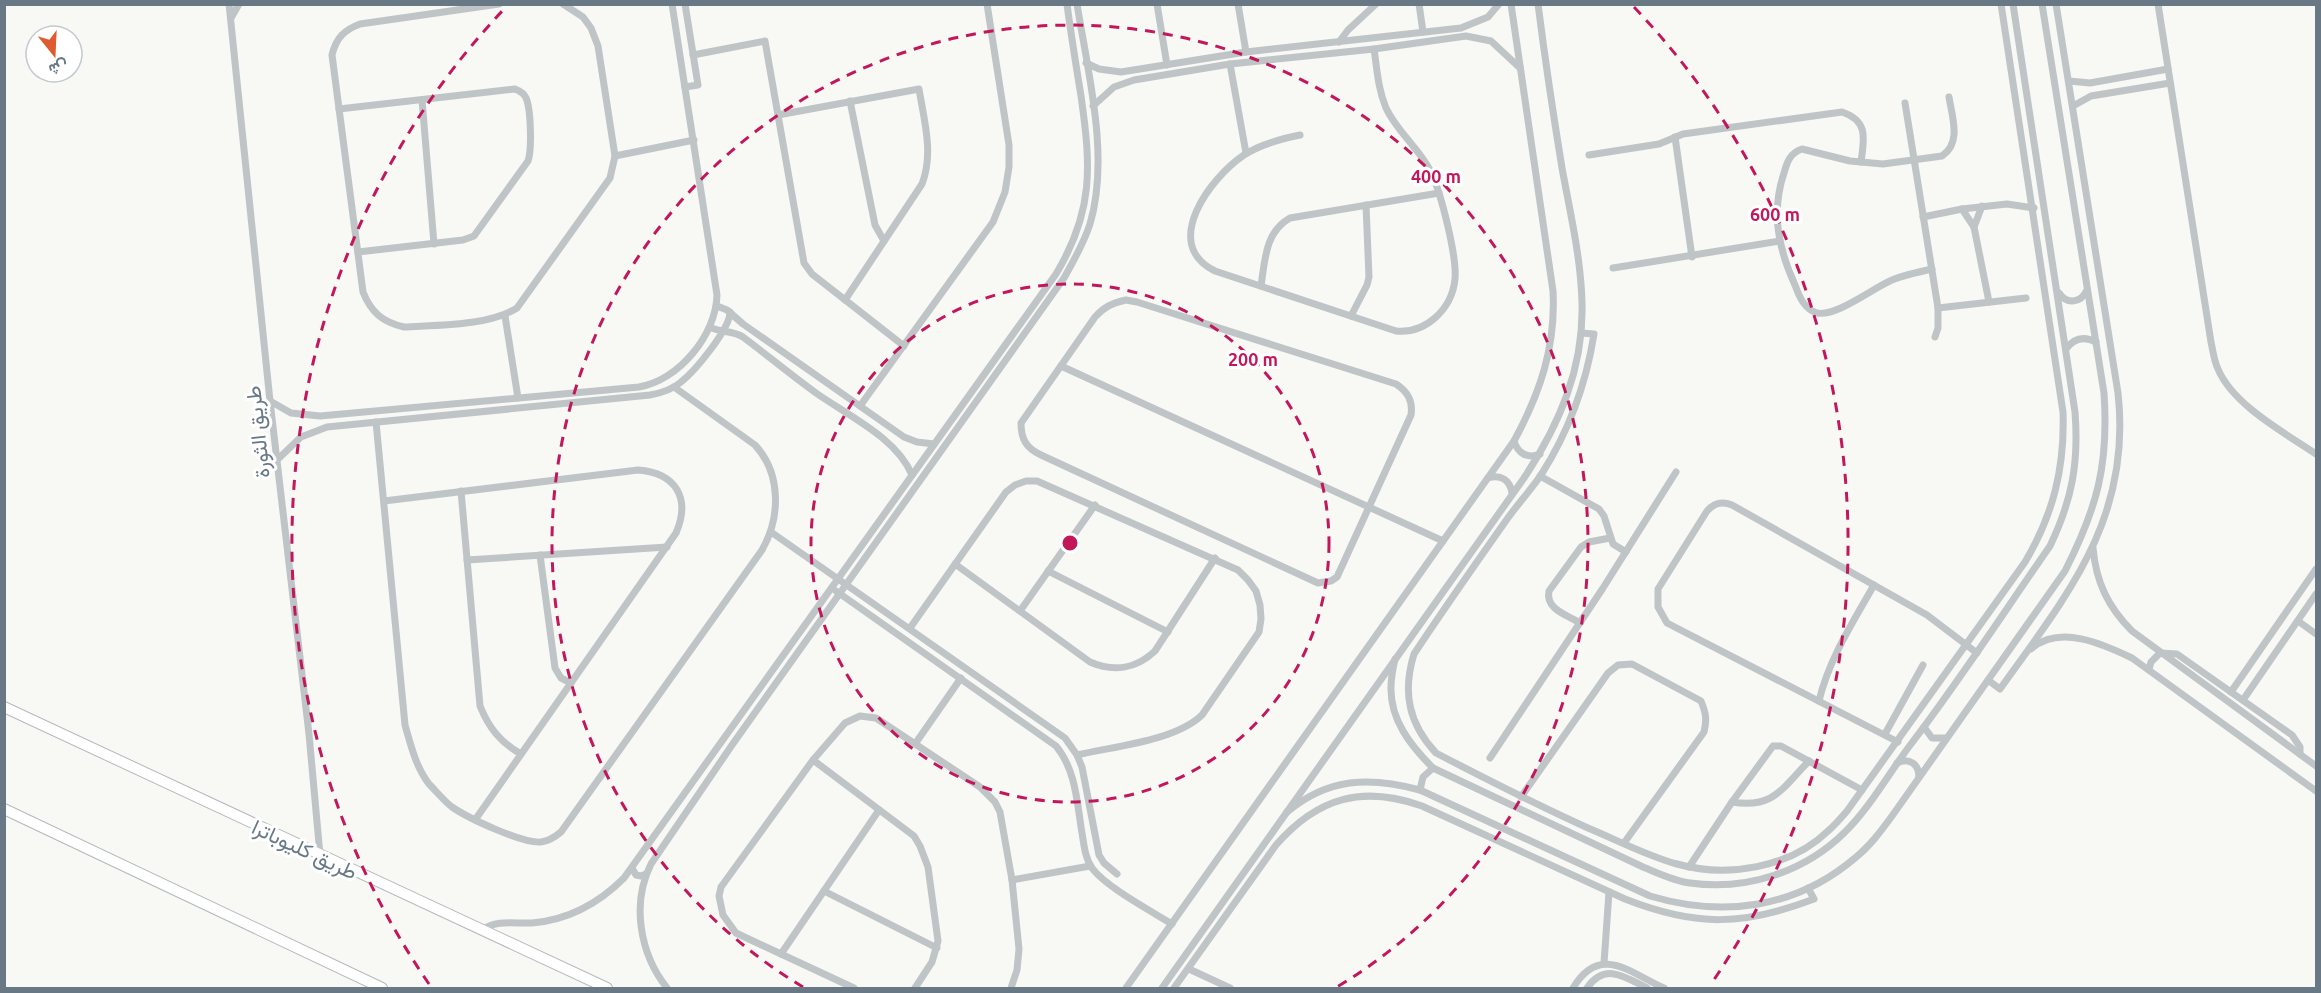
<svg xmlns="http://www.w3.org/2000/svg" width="2321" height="993" font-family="Ubuntu,Vazirmatn,sans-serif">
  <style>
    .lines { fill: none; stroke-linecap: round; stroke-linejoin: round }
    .secondary-casing { stroke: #b4b9be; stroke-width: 12 }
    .minor { stroke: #bfc4c7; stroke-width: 7 }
    .secondary { stroke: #fff; stroke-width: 10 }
    .ring { fill: none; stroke: #c2185b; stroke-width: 3; stroke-dasharray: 10 8 }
    .labels { text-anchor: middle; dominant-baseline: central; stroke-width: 6; stroke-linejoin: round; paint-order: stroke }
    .street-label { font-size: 21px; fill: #687885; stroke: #fff }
    .centre { fill: #c2185b; stroke: #fff; stroke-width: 3 }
    .ring-label { font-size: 18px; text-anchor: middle; font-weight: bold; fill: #c2185b; stroke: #fff; stroke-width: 6; stroke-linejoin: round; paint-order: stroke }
  </style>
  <rect width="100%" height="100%" fill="#f8f8f5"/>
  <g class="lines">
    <g class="secondary-casing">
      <g id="secondary">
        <polyline points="4,707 607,988"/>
        <polyline points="4,809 382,988"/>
      </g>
    </g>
    <g class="minor">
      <polyline points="229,4 270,401 309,734 320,855"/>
      <path d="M 499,4 L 360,24 C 344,30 336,38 332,55 L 363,292 C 371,312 382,322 404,327 C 438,325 488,326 517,308 L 610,178 L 615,156 L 598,46 L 591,28 L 583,17 L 563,4"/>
      <polyline points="1157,4 1167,65"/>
      <polyline points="1238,4 1246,52"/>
      <polyline points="1419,4 1423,32"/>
      <path d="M 2158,4 L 2211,342 C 2213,351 2214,361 2218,369 C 2233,405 2285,433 2316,454"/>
      <polyline points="231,18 239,4"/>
      <polyline points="1339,42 1348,30 1376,4"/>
      <polyline points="693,55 765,41 804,263 812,274 904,346"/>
      <polyline points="1086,63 1099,69 1121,72 1246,52 1461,28 1488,17 1499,4"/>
      <polyline points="1230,64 1246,153"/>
      <polyline points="2069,81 2090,83 2168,69"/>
      <polyline points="685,87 698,85 685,4"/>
      <polyline points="422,100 434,244"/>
      <polyline points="850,101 875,225 884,241"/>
      <polyline points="1905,103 1938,308 1938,328 1935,337"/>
      <polyline points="1093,106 1114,87 1134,80 1230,64 1374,49 1466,36 1491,41 1520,68"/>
      <polyline points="2073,106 2091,96 2170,83"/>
      <path d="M 339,109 L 515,89 C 520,91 524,93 526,98 C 531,109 532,150 528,161 L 474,236 L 463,240 L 358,252"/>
      <path d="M 778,115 L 919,89 C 924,120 934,153 922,184 L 845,300"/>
      <path d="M 1300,135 C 1280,139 1261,144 1244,155 C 1211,177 1160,244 1215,271 L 1396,331 C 1426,334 1452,309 1455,279 C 1457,256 1441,193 1431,172 C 1419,148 1397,132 1386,108 C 1378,89 1377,69 1374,49"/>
      <polyline points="1675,137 1692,257"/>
      <path d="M 1589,155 L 1659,144 L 1683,134 L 1842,112 C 1869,121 1864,139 1861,162"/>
      <polyline points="615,156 694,140"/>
      <polyline points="1962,209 1974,227 1989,302"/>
      <polyline points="1923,217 1962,209 2007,204 2034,208"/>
      <polyline points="1974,227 1982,206"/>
      <polyline points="1613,268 1780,241"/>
      <path d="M 1932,269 C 1918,272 1904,275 1892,280 C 1873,288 1836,317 1817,313 C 1804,309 1799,296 1795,285 C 1778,248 1771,212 1784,173 C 1787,162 1790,153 1802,149 L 1850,161 L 1883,164 L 1942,156 C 1962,143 1952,117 1949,97"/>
      <path d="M 1261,286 C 1265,260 1265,232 1290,218 L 1439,193"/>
      <path d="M 2059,293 C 2067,305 2081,303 2087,290"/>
      <path d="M 1126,300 L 1137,302 L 1396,384 C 1408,392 1413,401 1411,415 L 1337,577 L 1331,581 L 1318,583 L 1041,455 C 1026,448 1021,439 1021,423 L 1095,317 C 1104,307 1112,303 1126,300 Z"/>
      <polyline points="717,306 727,310 743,324 904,437 917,442 934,444"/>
      <polyline points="1938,308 2026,298"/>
      <polyline points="505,316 518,398"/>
      <polyline points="1351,316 1367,285 1369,277 1366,205"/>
      <path d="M 710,327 C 720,333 732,330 743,337 C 767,355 791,375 816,393 C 847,415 897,438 912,475"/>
      <path d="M 1581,333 L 1594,334 C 1586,385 1569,431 1541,475 C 1530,491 1516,506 1505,522 C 1474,566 1443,610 1414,654 C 1402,693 1409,724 1436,753 C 1486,779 1537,805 1588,828 C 1617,840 1647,856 1677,864 C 1727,878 1790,868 1828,831 C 1835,825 1841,818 1847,811 L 2025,562 C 2053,515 2065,468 2063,412 L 2001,4"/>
      <path d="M 2066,349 C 2074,338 2084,336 2096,342"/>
      <polyline points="1061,366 1443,541"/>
      <path d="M 270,401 L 291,413 L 320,416 L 639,387 C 679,380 716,335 717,295 L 672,4"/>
      <polyline points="860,406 993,222 1005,192 1009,167 1009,145 987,4"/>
      <path d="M 376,422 L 405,725 C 411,746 416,767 429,784 C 436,791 444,801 452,807 C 468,818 523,844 541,842 C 549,841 555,837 561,832 L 762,550 C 781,517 781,473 755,445 L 674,387"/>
      <path d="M 1514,441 C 1518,454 1528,459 1540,454"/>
      <path d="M 277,460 L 301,437 L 327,427 L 650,395 C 661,393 672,390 681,382 C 695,371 730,329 730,312"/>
      <polyline points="1540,476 1599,509 1604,516 1613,544 1626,552"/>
      <path d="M 1488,478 C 1501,474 1510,480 1512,493"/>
      <path d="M 461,491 L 480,706 C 489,728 500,742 521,754"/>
      <path d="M 384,501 L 638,470 C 676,473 691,498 676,533 L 475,820"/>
      <polyline points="771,532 1065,738 1077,755 1082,767 1099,855 1104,863 1117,874"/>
      <path d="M 2093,548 C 2096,582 2108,607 2132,631 L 2316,766"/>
      <polyline points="540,555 555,668 561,678 571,683"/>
      <polyline points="467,560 667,547"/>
      <path d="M 955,564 L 1090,662 C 1113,672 1136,669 1155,651 L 1215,558"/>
      <polyline points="1048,571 1168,632"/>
      <path d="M 836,591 L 1056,746 C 1076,770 1077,803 1082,833 C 1084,845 1085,858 1092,868 C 1106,887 1151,911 1172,924"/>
      <polyline points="1020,611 1095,505"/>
      <polyline points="2298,621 2316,634"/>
      <path d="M 1580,623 C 1567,615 1545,609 1549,591 L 1581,547 L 1589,542 L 1610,538"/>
      <path d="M 910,628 L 1006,492 L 1015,485 L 1026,481 L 1037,481 L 1238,570 L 1248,580 L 1256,591 L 1260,605 L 1261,619 L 1259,632 L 1202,715 C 1175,741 1115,746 1077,755"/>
      <path d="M 2031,649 C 2059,624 2103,644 2132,658 L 2316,791"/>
      <path d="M 1395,659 C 1393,668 1391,678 1391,687 C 1390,720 1411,746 1433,768 L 1643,867 C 1658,873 1674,881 1690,883 C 1746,891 1805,872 1845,832 C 1871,806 1889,773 1911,744 C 1960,680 2004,612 2050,546 C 2072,500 2079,463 2075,412 L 2013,4"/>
      <polyline points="2149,669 2151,662 2160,653 2177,654 2292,735 2300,747 2300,754"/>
      <path d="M 1988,680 L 2000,689 C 2068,594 2132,518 2118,393 L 2056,4"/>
      <polyline points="2231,692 2316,569"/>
      <polyline points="2243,700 2316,594"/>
      <path d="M 1819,701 C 1829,659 1853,622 1874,585"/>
      <polyline points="1924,727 1932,738 1946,738"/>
      <polyline points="1885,734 1923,665"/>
      <path d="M 1898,742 L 1667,623 L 1658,607 L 1658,589 L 1707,511 C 1714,503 1722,501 1732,505 L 1927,615 L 1977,653"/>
      <polyline points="915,744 961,678"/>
      <polyline points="1490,758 1603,588 1676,472"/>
      <polyline points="813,760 914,836 920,846 928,867 938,941 932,962 915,988"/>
      <path d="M 1897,763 C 1909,757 1919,764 1919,777"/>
      <polyline points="1420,790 1423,777 1433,768"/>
      <path d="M 1521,797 L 1608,673 L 1618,665 L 1632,664 L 1701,701 C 1706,713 1707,720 1704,732 L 1624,843"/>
      <path d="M 1732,802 C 1774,809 1782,788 1809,761"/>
      <path d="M 1287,812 C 1328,778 1369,776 1420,790 L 1650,896 C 1724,918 1796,908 1855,858 C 1870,846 1881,831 1892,816 L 2065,571 C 2097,508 2109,465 2104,393 L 2042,4"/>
      <polyline points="1689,867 1732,802 1773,746 1781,746 1862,790"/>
      <polyline points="632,868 636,875 641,876 646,874"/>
      <polyline points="1012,880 1090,866"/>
      <polyline points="824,891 937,948"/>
      <path d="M 482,930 C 498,919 515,924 532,923 C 568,920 599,903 624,878 L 1056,274 C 1094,211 1091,166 1081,96 C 1076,65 1071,35 1067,4"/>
      <polyline points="781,954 879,810"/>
      <polyline points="1604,963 1609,892"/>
      <polyline points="1189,969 1230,988"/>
      <path d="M 667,988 C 640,954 631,904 651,864 L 732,745 L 1064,278 C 1074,260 1084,243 1090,224 C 1110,157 1088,73 1077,4"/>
      <polyline points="854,988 736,933 723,915 719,896 721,887 813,760 845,723 860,716 876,718 980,787 995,802 1000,812 1012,880 1019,949 1017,970 1011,988"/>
      <path d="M 1126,988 L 1514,441 C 1540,393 1556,347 1553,291 L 1511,4"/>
      <path d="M 1162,988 L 1524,478 C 1559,425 1584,368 1582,303 C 1581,258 1570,212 1562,168 C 1553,113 1545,59 1538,4"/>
      <path d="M 1174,988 L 1276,845 C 1318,797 1363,785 1422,806 L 1625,899 C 1696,927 1743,926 1814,899 L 1808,888"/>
      <path d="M 1573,988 C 1600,943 1630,973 1664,988"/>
      <path d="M 1587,988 C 1605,962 1625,977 1647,988"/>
    </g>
    <use href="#secondary" class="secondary"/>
  </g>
  <g class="ring">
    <circle cx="1070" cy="543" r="259"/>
    <path d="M803 987A518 518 0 1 1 1337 987"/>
    <path d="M429 984A778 778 0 0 1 506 7M1634 7A778 778 0 0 1 1711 984"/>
  </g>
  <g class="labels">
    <g class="street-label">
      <text transform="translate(257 432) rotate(-96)">طريق الثورة</text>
      <text transform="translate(305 849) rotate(25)">طريق كليوباترا</text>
    </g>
  </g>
  <circle cx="1070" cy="543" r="9" class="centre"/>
  <g class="ring-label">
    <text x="1436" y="183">400 m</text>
    <text x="1775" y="221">600 m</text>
    <text x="1253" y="366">200 m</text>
  </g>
  <rect width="2321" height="993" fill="none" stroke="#687885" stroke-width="12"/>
  <g transform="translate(54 54) rotate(162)"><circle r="28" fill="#ffffff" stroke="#c3c9ce" stroke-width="1.5"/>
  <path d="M0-4.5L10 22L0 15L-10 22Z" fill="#de5b30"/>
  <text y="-9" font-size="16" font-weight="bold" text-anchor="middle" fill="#687885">ش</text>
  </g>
</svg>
